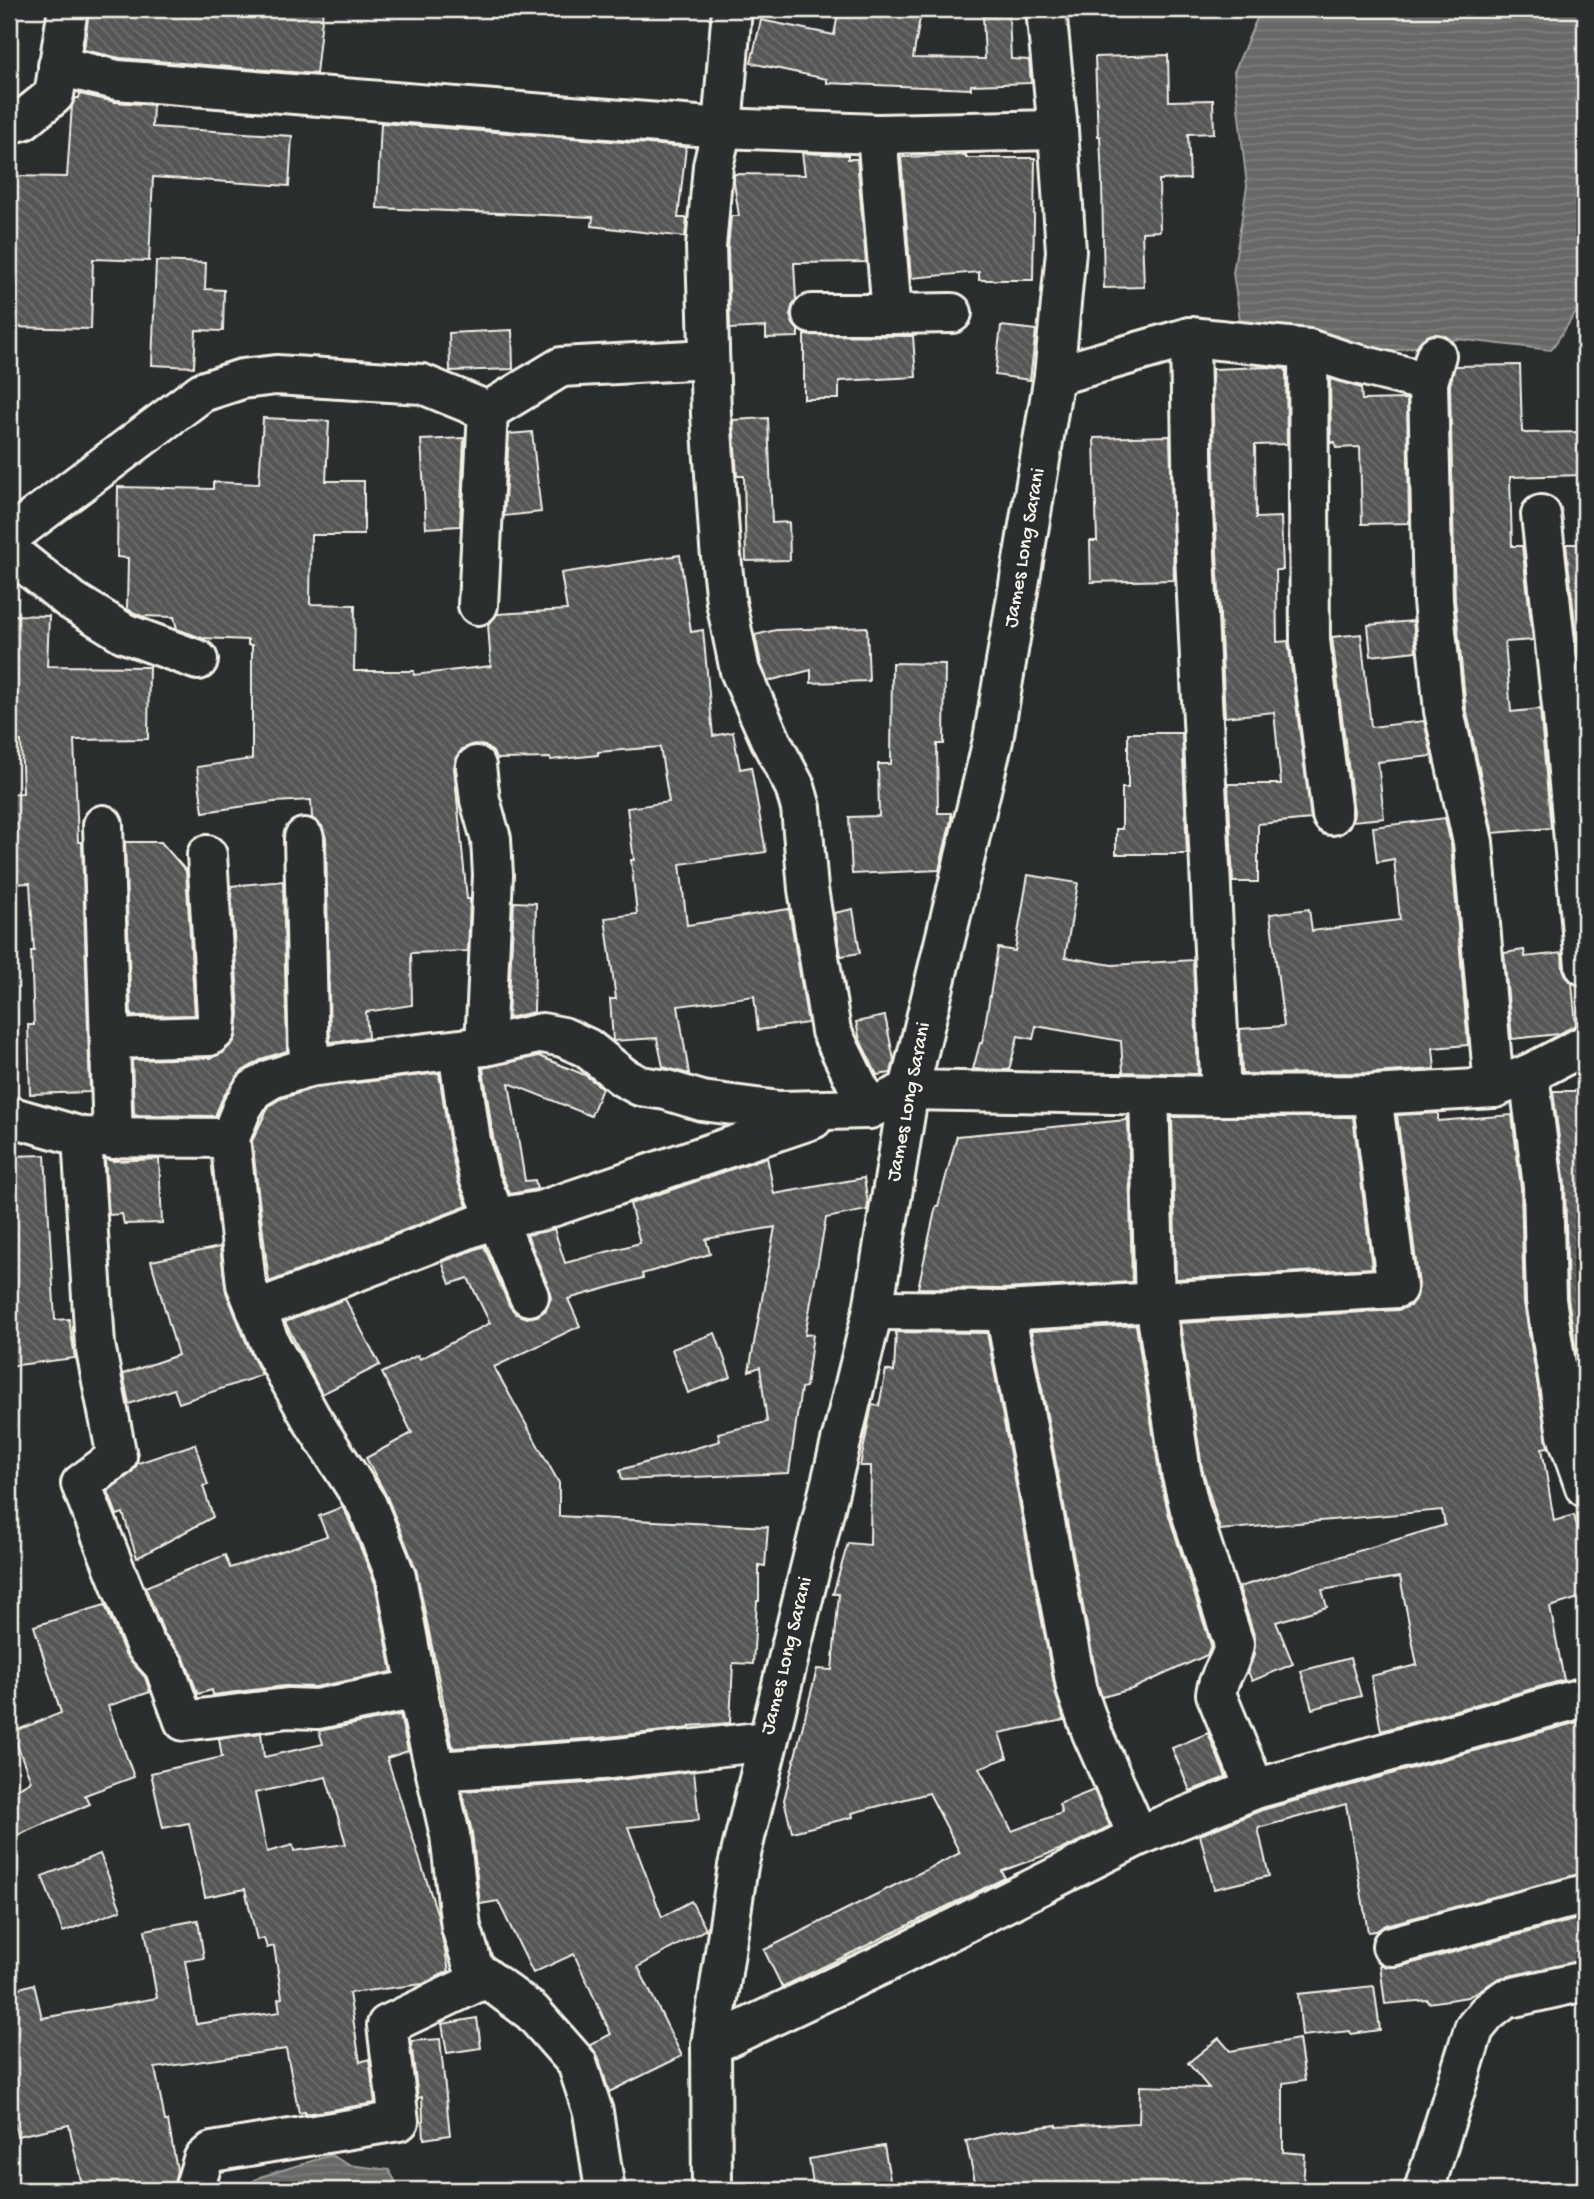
<svg xmlns="http://www.w3.org/2000/svg" width="1594" height="2199" font-family="'Gochi Hand',sans-serif">
  <style>
    .water { fill: url(#water-rules); stroke: #9f9f9a; stroke-width: 2 }
    .building { fill: url(#building-back-hatch); stroke: #f4f1e8; stroke-width: 2; fill-rule: evenodd }
    .lines { fill: none; stroke-linecap: round; stroke-linejoin: round }
    .minor-casing { stroke: #f4f1e8; stroke-width: 44 }
    .major-casing { stroke: #f4f1e8; stroke-width: 44 }
    .minor { stroke: #2a2d2e; stroke-width: 38 }
    .major { stroke: #2a2d2e; stroke-width: 38 }
    .labels { text-anchor: middle; dominant-baseline: central; stroke-width: 6; stroke-linejoin: round; paint-order: stroke }
    .street-label { font-size: 21px; fill: #f4f1e8; stroke: #2a2d2e }
  </style>
  <defs>
    <pattern id="water-rules" width="6" height="5" patternUnits="userSpaceOnUse" patternTransform="scale(1.75)"><rect width="6" height="5" fill="#676866"/><path d="M0 2.5h6" fill="none" stroke="#7d7e7c"/></pattern>
    <pattern id="building-back-hatch" width="6" height="6" patternUnits="userSpaceOnUse" patternTransform="scale(1.75)"><rect width="6" height="6" fill="#555756"/><path d="M-1 5l2 2M0 0l6 6M5-1l2 2" fill="none" stroke="#6e706e"/></pattern>
  </defs>
  <rect width="100%" height="100%" fill="#2a2d2e"/>
  <filter id="ink" filterUnits="userSpaceOnUse"><feTurbulence type="fractalNoise" baseFrequency=".0143" numOctaves="2"/><feDisplacementMap in="SourceGraphic" scale="14" xChannelSelector="R" yChannelSelector="G"/><feConvolveMatrix kernelMatrix="1 2 1 2 8 2 1 2 1" color-interpolation-filters="sRGB"/></filter>
  <g filter="url(#ink)">
    <g class="water">
      <polygon points="1261,9 1578,9 1585,12 1585,299 1551,350 1457,339 1381,353 1243,340 1233,273 1247,186 1234,72"/>
      <polygon points="331,2155 349,2165 389,2170 400,2190 240,2190 260,2177"/>
    </g>
    <g class="building">
      <polygon points="89,9 323,9 316,74 120,58 84,50"/>
      <polygon points="839,9 863,9 920,18 913,58 985,59 983,16 1009,15 1011,59 1029,60 1031,83 971,85 971,89 827,83 827,79 751,63 761,20 834,35"/>
      <polygon points="1168,55 1169,101 1213,100 1214,133 1188,134 1190,179 1159,180 1160,231 1142,232 1144,287 1104,288 1102,182 1100,136 1098,136 1095,57"/>
      <polygon points="80,94 115,102 153,105 152,127 292,136 289,186 153,177 149,261 93,259 91,329 9,327 9,176 67,177 72,105 76,98 79,98"/>
      <polygon points="381,123 686,147 678,218 687,218 685,237 592,226 593,217 377,208"/>
      <polygon points="802,153 848,155 848,159 857,159 866,262 794,263 796,300 793,304 790,315 793,324 798,330 798,337 766,338 766,327 730,329 728,248 731,216 739,216 734,183 734,174 805,175"/>
      <polygon points="966,155 966,158 1035,158 1033,280 979,280 979,272 911,278 901,157"/>
      <polygon points="156,261 206,263 205,289 224,290 223,331 196,330 194,367 152,365"/>
      <polygon points="1001,326 1036,330 1030,380 995,375"/>
      <polygon points="512,330 513,369 450,371 449,333"/>
      <polygon points="804,335 913,336 916,377 839,381 839,399 804,399"/>
      <polygon points="1520,365 1522,432 1525,433 1585,432 1585,475 1510,477 1512,546 1522,546 1533,640 1505,642 1511,712 1540,709 1551,828 1493,833 1466,708 1455,600 1450,385 1455,366"/>
      <polygon points="1266,367 1286,369 1287,444 1255,445 1256,518 1281,517 1283,570 1276,570 1277,642 1288,641 1311,819 1258,824 1258,882 1233,882 1228,784 1281,784 1274,712 1225,717 1215,511 1212,369"/>
      <polygon points="1330,379 1361,388 1362,400 1407,399 1409,523 1362,524 1360,447 1336,448 1335,442 1331,443"/>
      <polygon points="263,418 329,421 326,481 364,481 364,535 311,535 310,604 355,605 354,671 414,671 414,675 491,666 488,624 497,614 567,610 561,573 680,555 691,632 703,630 713,736 733,732 740,769 751,767 766,852 680,864 687,925 789,909 808,1023 758,1030 754,996 678,1006 689,1074 663,1067 657,1038 613,1041 610,999 616,999 605,918 637,914 631,860 634,860 627,808 669,802 660,747 598,752 598,755 551,760 550,758 496,759 493,752 485,746 474,744 462,749 456,758 454,768 467,899 470,899 468,951 411,953 412,1005 366,1012 368,1038 330,1042 326,838 322,826 312,818 311,800 274,802 203,812 197,767 252,759 252,645 248,645 248,640 202,638 177,629 174,617 141,616 127,609 128,558 117,557 118,487 213,489 213,482 259,484"/>
      <polygon points="768,418 772,523 789,522 790,560 746,561 744,476 737,476 733,420"/>
      <polygon points="532,432 541,512 504,516 509,434"/>
      <polygon points="1170,436 1174,580 1091,582 1090,541 1097,541 1094,438"/>
      <polygon points="464,438 460,526 426,528 421,440"/>
      <polygon points="1566,544 1585,544 1585,718 1585,713"/>
      <polygon points="9,615 49,616 47,666 149,667 148,739 74,740 78,842 82,842 90,1092 30,1094 28,1025 34,1025 31,951 34,951 30,883 9,884 9,794 23,793 21,741 9,741"/>
      <polygon points="1413,621 1416,651 1371,656 1368,625"/>
      <polygon points="867,627 869,681 811,683 811,670 768,681 761,664 755,635 776,630"/>
      <polygon points="1361,634 1371,727 1424,721 1432,756 1378,762 1384,818 1353,821 1354,812 1332,637"/>
      <polygon points="892,663 945,664 944,744 937,744 938,813 951,813 951,820 939,870 852,874 849,817 879,816 878,764 891,764"/>
      <polygon points="1128,733 1182,733 1187,854 1116,854 1116,829 1122,829 1122,788 1128,788"/>
      <polygon points="1445,818 1451,845 1468,1045 1433,1048 1435,1069 1371,1073 1242,1074 1240,1029 1284,1026 1270,914 1309,909 1312,931 1400,920 1394,859 1377,862 1373,827"/>
      <polygon points="125,842 161,842 186,871 195,1015 131,1016"/>
      <polygon points="1028,875 1078,883 1065,957 1112,965 1193,960 1198,1074 1123,1072 1121,1041 1036,1026 1033,1039 1018,1036 1009,1070 973,1069 980,1043 982,1043 998,948 1015,951"/>
      <polygon points="283,881 287,1051 264,1058 241,1072 223,1097 215,1116 134,1115 132,1060 210,1058 223,1053 235,1040 239,1014 231,886"/>
      <polygon points="514,902 536,903 534,1012 508,1018"/>
      <polygon points="853,909 860,953 841,956 834,913"/>
      <polygon points="1524,950 1525,957 1562,953 1563,969 1567,978 1572,983 1576,1025 1559,1034 1512,1039 1504,953"/>
      <polygon points="885,1016 894,1060 891,1073 877,1075 860,1040 856,1022"/>
      <polygon points="539,1056 585,1075 602,1088 591,1116 509,1083 525,1181 535,1180 537,1189 510,1194 500,1170 493,1137 483,1068"/>
      <polygon points="439,1073 450,1146 458,1182 467,1206 269,1282 252,1141 269,1106 280,1099 314,1088"/>
      <polygon points="1553,1091 1585,1091 1585,1410 1568,1298 1565,1185"/>
      <polygon points="1438,1113 1438,1121 1512,1115 1521,1188 1524,1303 1548,1447 1542,1448 1554,1521 1574,1515 1585,1553 1585,1596 1550,1607 1564,1680 1381,1731 1371,1676 1417,1665 1400,1577 1322,1590 1327,1607 1276,1622 1293,1664 1252,1681 1248,1671 1254,1655 1255,1638 1239,1587 1445,1525 1442,1510 1220,1530 1202,1468 1180,1323 1398,1310 1410,1306 1417,1296 1419,1285 1397,1115"/>
      <polygon points="1172,1117 1353,1117 1372,1268 1176,1279"/>
      <polygon points="1126,1118 1128,1118 1132,1282 1004,1289 918,1288 936,1206 938,1206 957,1136 1126,1120"/>
      <polygon points="45,1155 55,1320 69,1319 75,1358 9,1366 9,1156"/>
      <polygon points="767,1157 774,1194 864,1178 868,1203 867,1210 826,1218 805,1335 813,1334 806,1387 801,1388 789,1473 622,1480 620,1470 720,1441 718,1433 767,1422 760,1367 749,1371 775,1227 706,1239 710,1254 642,1274 643,1278 568,1299 580,1326 494,1367 559,1483 559,1516 768,1527 765,1566 759,1565 759,1601 757,1601 753,1664 733,1663 730,1723 690,1726 690,1728 599,1738 453,1748 416,1569 387,1497 366,1458 412,1433 382,1373 418,1355 420,1359 490,1323 468,1278 450,1284 442,1262 484,1246 509,1305 516,1314 527,1318 537,1316 546,1310 551,1298 549,1288 527,1235 554,1229 565,1263 640,1243 630,1204"/>
      <polygon points="105,1159 113,1161 159,1159 162,1223 124,1224 122,1214 109,1215"/>
      <polygon points="220,1247 226,1292 251,1354 262,1375 179,1403 174,1389 129,1404 123,1374 178,1355 151,1261"/>
      <polygon points="345,1299 380,1365 322,1394 285,1322"/>
      <polygon points="1136,1325 1160,1477 1169,1516 1211,1645 1207,1655 1132,1689 1102,1697 1098,1685 1031,1331"/>
      <polygon points="896,1332 987,1333 1056,1695 1064,1720 999,1733 1007,1758 979,1768 1012,1831 1062,1813 1059,1804 1094,1790 1110,1826 1067,1847 1002,1871 1005,1878 782,1987 764,1950 960,1853 929,1793 852,1813 853,1817 792,1832 784,1800 817,1669 832,1670 839,1594 833,1594 848,1543 870,1545 871,1466 860,1466 872,1405 879,1406 886,1370 894,1372"/>
      <polygon points="715,1333 731,1377 688,1393 672,1349"/>
      <polygon points="195,1444 208,1485 203,1486 213,1517 137,1558 123,1513 117,1515 108,1491 130,1474 138,1463"/>
      <polygon points="342,1507 347,1515 375,1583 392,1672 315,1687 285,1686 213,1695 212,1690 198,1694 184,1658 164,1633 145,1587 225,1555 230,1568 327,1536 319,1516"/>
      <polygon points="105,1605 125,1654 145,1677 150,1692 108,1706 134,1777 85,1795 90,1804 9,1839 9,1793 31,1781 12,1732 61,1713 34,1626"/>
      <polygon points="1350,1658 1361,1696 1312,1709 1301,1671"/>
      <path d="M 400,1715 L 408,1751 L 387,1758 L 438,1916 L 449,1971 L 423,1984 L 349,1993 L 360,2062 L 369,2059 L 375,2103 L 305,2114 L 305,2112 L 299,2113 L 286,2049 L 155,2068 L 165,2121 L 168,2121 L 177,2170 L 173,2190 L 83,2190 L 69,2125 L 17,2136 L 9,2094 L 9,1991 L 34,1984 L 42,2018 L 157,1998 L 145,1930 L 198,1920 L 204,1958 L 185,1961 L 196,2024 L 280,2012 L 278,1999 L 282,1998 L 274,1946 L 267,1948 L 264,1938 L 257,1940 L 245,1889 L 205,1897 L 189,1823 L 163,1828 L 151,1773 L 222,1757 L 219,1739 L 261,1733 L 264,1757 L 323,1744 L 319,1731 ZM 326,1777 L 346,1844 L 294,1851 L 293,1845 L 267,1852 L 255,1793 Z"/>
      <polygon points="1585,1720 1585,1873 1386,1925 1376,1931 1368,1932 1346,1804 1258,1828 1269,1876 1214,1889 1200,1835 1262,1810"/>
      <polygon points="1208,1733 1226,1777 1190,1791 1172,1748"/>
      <polygon points="694,1771 699,1820 628,1827 662,1917 691,1901 706,1929 638,1967 682,2056 609,2092 598,2056 590,2045 611,2034 574,1954 533,1973 498,1901 480,1904 472,1832 462,1791 602,1782"/>
      <polygon points="100,1854 121,1910 63,1932 42,1876"/>
      <polygon points="1585,1917 1585,1960 1500,1978 1468,1997 1429,2003 1428,2000 1385,2004 1380,1964 1387,1967 1398,1967"/>
      <polygon points="1374,1986 1380,2030 1351,2034 1350,2031 1302,2036 1298,1994"/>
      <polygon points="477,2018 481,2048 447,2053 442,2024"/>
      <polygon points="1219,2038 1230,2051 1299,2039 1305,2080 1283,2083 1283,2152 1305,2154 1303,2190 977,2190 966,2141 1002,2132 1057,2125 1057,2127 1139,2123 1140,2086 1209,2088 1188,2063"/>
      <polygon points="440,2039 450,2135 424,2139 422,2097 418,2098 411,2041"/>
      <polygon points="884,2146 892,2190 814,2190 809,2159"/>
    </g>
    <g class="lines">
      <g class="minor-casing">
        <g id="minor">
          <polyline points="732,9 722,128 713,166 706,247 711,415 720,547 726,602 740,671 772,743 795,787 801,808 808,889 831,1031 869,1109"/>
          <polyline points="58,66 117,80 722,128 877,134 1058,130"/>
          <polyline points="9,124 23,120 54,95 68,9"/>
          <polyline points="812,314 892,314 877,134"/>
          <polyline points="892,314 952,313"/>
          <polyline points="1190,337 1193,512 1221,1096"/>
          <polyline points="1308,349 1310,641 1332,815"/>
          <polyline points="1436,355 1428,382 1433,601 1444,711 1473,842 1494,1088"/>
          <polyline points="1054,376 1190,337 1308,349 1345,361 1428,382"/>
          <polyline points="1541,515 1563,715 1585,966"/>
          <polyline points="9,535 14,533 202,392 242,379 276,375 422,384 488,411 561,367 709,359"/>
          <polyline points="9,551 69,599 124,633 198,660"/>
          <polyline points="478,605 488,411"/>
          <polyline points="476,766 480,800 491,839 493,875 485,1046"/>
          <polyline points="103,825 113,1139"/>
          <polyline points="304,838 309,1067"/>
          <polyline points="110,1039 209,1036 216,1030 217,1015 207,855"/>
          <polyline points="458,1050 471,1141 479,1177 529,1296"/>
          <polyline points="1529,1074 1543,1186 1546,1300 1567,1435 1585,1487"/>
          <path d="M 1149,1095 L 1155,1303 L 1181,1472 L 1190,1509 L 1234,1644 C 1232,1663 1218,1675 1216,1694 L 1255,1789"/>
          <polyline points="9,1116 82,1137 230,1138"/>
          <polyline points="82,1137 95,1345 117,1457 81,1484 145,1645 164,1666 184,1721 288,1708 317,1709 417,1689"/>
          <polyline points="256,1310 496,1218 540,1211 813,1119"/>
          <polyline points="873,1310 1005,1311 1397,1288 1372,1095"/>
          <polyline points="1005,1311 1077,1691 1092,1733 1138,1836"/>
          <polyline points="436,1771 601,1760 767,1741"/>
          <polyline points="1392,1946 1585,1894"/>
          <polyline points="711,2045 887,1962 1138,1836 1255,1789 1585,1697"/>
          <polyline points="194,2190 203,2160 212,2152 399,2121 387,2025 486,1978"/>
          <polyline points="605,2190 593,2112 577,2063 532,2012 474,1969 461,1927 450,1835 419,1699 396,1577 367,1505 311,1418 271,1346 246,1284 230,1138 242,1108 253,1090 271,1079 309,1067 485,1046 542,1033 563,1037 587,1048 623,1077 640,1086 666,1090 702,1101 779,1111 869,1109 909,1090 1221,1096 1372,1095 1494,1088 1529,1074 1585,1045"/>
          <polyline points="1424,2190 1474,2029 1487,2013 1505,1999 1585,1981"/>
        </g>
      </g>
      <g class="major-casing">
        <polyline id="major" points="712,2190 711,2045 738,1866 873,1310 909,1090 993,740 1054,376 1066,251 1058,130 1046,9"/>
      </g>
      <use href="#minor" class="minor"/>
      <use href="#major" class="major"/>
    </g>
  </g>
  <g class="labels">
    <g class="street-label">
      <text transform="translate(1026 548) rotate(-80)">James Long Sarani</text>
      <text transform="translate(910 1102) rotate(-79)">James Long Sarani</text>
      <text transform="translate(788 1656) rotate(-76)">James Long Sarani</text>
    </g>
  </g>
  <rect width="1594" height="2199" fill="none" stroke="#2a2d2e" stroke-width="35"/>
  <rect x="18" y="18" width="1559" height="2164" fill="none" stroke="#f4f1e8" stroke-width="2.5" filter="url(#ink)"/>
</svg>
